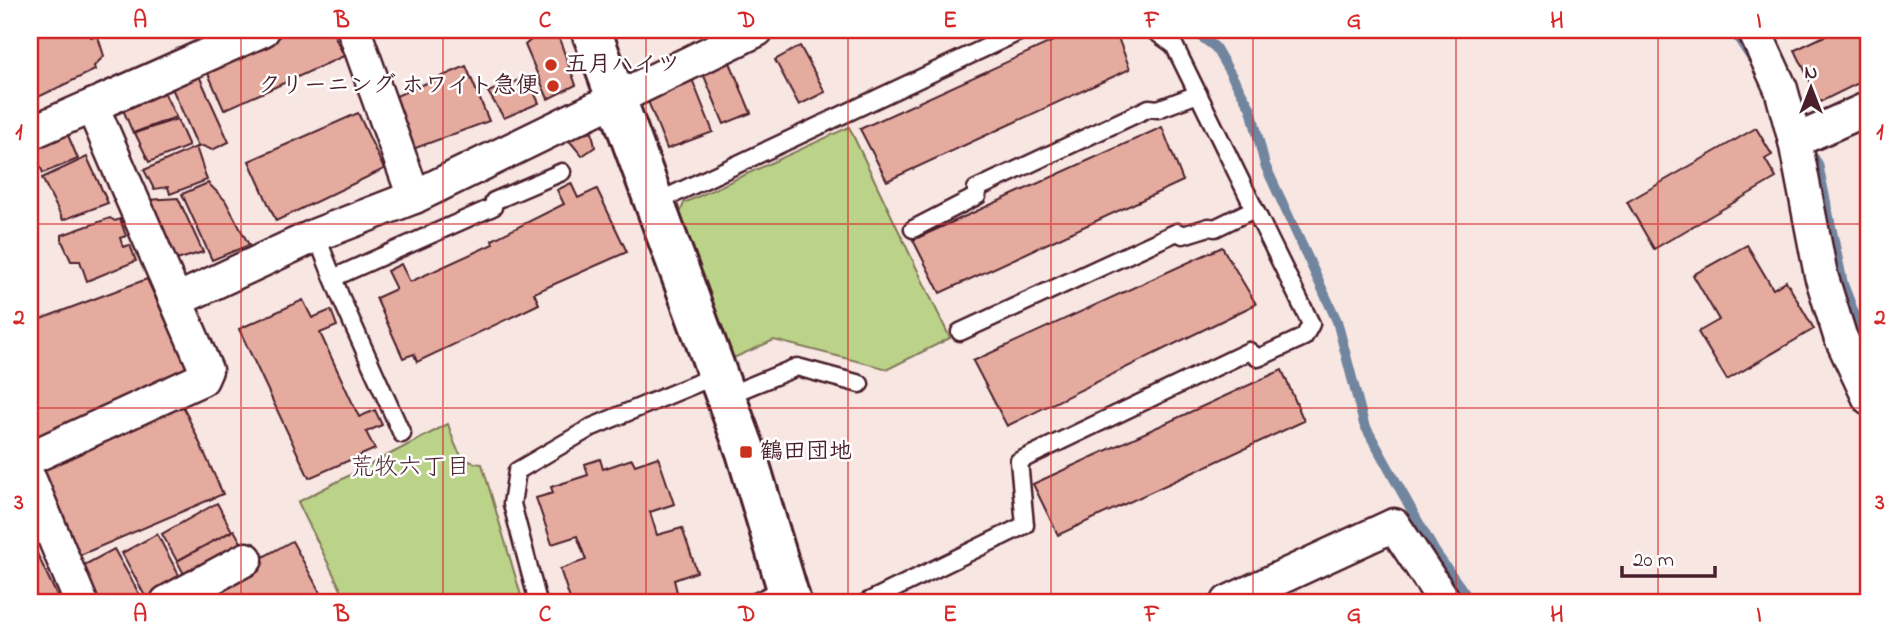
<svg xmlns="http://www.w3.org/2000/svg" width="1899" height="632" font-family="'Indie Flower','Klee One',sans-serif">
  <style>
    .green { fill: #bbd289; stroke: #82785a; stroke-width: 2 }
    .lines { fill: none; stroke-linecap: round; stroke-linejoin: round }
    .stream { stroke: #72859f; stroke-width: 10 }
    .building { fill: #e5ab9f; stroke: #4a1f2b; stroke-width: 2 }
    .service-casing { stroke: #4a1f2b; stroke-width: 21 }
    .minor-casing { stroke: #4a1f2b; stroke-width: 37 }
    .tertiary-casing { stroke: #4a1f2b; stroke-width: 44 }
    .service { stroke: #fff; stroke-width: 16 }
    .minor { stroke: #fff; stroke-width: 32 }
    .tertiary { stroke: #fff; stroke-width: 38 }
    .grid { fill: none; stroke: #d62828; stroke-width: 2; stroke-opacity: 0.55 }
    .poi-dot { fill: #c8321e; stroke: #fff; stroke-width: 2.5 }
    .labels { text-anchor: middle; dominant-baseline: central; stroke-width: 5; stroke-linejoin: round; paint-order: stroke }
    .poi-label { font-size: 23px; font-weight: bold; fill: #4a1f2b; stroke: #fff; text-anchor: start }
    .neighbourhood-label { font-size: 24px; fill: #4a1f2b; stroke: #fff }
    .neatline { fill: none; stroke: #d62828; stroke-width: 2.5 }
    .grid-label { font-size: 23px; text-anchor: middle; font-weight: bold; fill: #d62828 }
  </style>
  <rect width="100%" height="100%" fill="#f7e6e2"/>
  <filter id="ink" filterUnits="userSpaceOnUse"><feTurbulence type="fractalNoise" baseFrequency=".0143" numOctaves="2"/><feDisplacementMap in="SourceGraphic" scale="14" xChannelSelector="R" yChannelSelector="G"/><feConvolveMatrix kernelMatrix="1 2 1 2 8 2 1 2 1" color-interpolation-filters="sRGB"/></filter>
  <g filter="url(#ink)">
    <g class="green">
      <polygon points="849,127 950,338 888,369 774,340 727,361 678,218 684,203"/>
      <path d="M 448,424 C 455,444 457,463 482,464 L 523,602 L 347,602 L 298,502 Z"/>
    </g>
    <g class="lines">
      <g class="stream">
        <polyline points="1192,30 1215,47 1251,109 1265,165 1337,321 1364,424 1435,552 1471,602"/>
        <polyline points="1733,30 1752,59"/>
        <polyline points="1808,149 1818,164 1843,284 1869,352"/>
      </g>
    </g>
    <g class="building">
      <polygon points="30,30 84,30 91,37 98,37 104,56 94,66 95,70 30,101"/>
      <polygon points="278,30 332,30 344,56 224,110 203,62"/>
      <polygon points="556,30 576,85 548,99 525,45 533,38"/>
      <polygon points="1077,30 1115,30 1130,69 887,181 860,129"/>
      <polygon points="1837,30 1869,30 1869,78 1820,102 1795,50"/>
      <polygon points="800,46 825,92 799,105 775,60"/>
      <polygon points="729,60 751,113 724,124 702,71"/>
      <polygon points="466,66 489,121 413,149 396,96"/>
      <polygon points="195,67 229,142 212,150 203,146 198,147 168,79"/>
      <polygon points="690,74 713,132 667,149 644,91"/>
      <polygon points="527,77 539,103 504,118 488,92"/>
      <polygon points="161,86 176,117 133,133 118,98"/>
      <polygon points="358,113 384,169 276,221 249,161"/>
      <polygon points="177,119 189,146 149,162 135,133"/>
      <polygon points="62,121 78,159 43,173 30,143"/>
      <polygon points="1162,127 1183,181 940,293 913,240"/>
      <polygon points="1756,128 1772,155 1765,159 1776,178 1654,249 1627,202"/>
      <polygon points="592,132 595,147 582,156 567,138"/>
      <polygon points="196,147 207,180 170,194 168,187 154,189 144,170"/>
      <polygon points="87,157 108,203 63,220 42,178"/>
      <polygon points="208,183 225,200 249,245 212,260 182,194"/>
      <polygon points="571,183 578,198 597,189 627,252 534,293 539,304 417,362 414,354 403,358 376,298 396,289 387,271 401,264 410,282 493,244 492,240 564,204 557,190"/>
      <polygon points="178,198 203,252 173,261 148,200"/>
      <polygon points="110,218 115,221 120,219 126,236 120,238 123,247 130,245 136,261 87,281 80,261 71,261 62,241 62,235"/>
      <polygon points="1747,245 1773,289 1786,281 1814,329 1727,380 1698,332 1719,320 1693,275"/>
      <polygon points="1222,247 1256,304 1007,426 973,361"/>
      <polygon points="147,279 193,380 30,452 30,323"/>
      <polygon points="303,300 312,318 331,310 337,326 320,333 359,417 375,410 382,425 366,432 375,449 309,478 239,329"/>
      <polygon points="1282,370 1304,421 1058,535 1033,484"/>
      <polygon points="177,393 223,494 78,556 33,463"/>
      <polygon points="658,457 674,504 650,512 657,535 682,528 697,572 674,580 677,592 647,601 648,602 571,602 560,569 586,560 577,536 552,544 536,498 553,493 551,487 588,475 585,464 600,459 603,469 632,459 635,465"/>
      <polygon points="217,503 232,531 177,561 162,534"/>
      <polygon points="234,530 242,544 185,576 177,561"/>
      <polygon points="157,534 181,579 146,598 122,553"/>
      <polygon points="292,541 321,594 306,602 206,602 200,592"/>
      <polygon points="33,545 60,602 30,602 30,547"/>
      <polygon points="114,549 142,599 137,602 95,602 77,569"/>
    </g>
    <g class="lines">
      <g class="service-casing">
        <g id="service">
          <polyline points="655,203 1023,30"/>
          <polyline points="913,229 977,196 976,189 1149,108 1158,109 1198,94"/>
          <polyline points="316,235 341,298 402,434"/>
          <polyline points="333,278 493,207 494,201 562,172"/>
          <polyline points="960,332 1177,232 1183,235 1209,227 1215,228 1254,209"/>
          <polyline points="726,396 797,367 860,384"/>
          <polyline points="538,602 512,504 517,471 592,427 717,375"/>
          <polyline points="756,602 786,587"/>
          <polyline points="867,602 1025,525 1019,461 1249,351 1258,358 1304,337 1311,324 1174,45 1153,30"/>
        </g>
      </g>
      <g class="minor-casing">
        <g id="minor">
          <polyline points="354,30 414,197"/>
          <polyline points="1754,30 1781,89 1795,141 1869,108"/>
          <polyline points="92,106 263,30"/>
          <polyline points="30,133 92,106 206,370 202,379 30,458"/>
          <polyline points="1795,141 1821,275 1840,336 1869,398"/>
          <polyline points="177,300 316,235 414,197 757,30"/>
          <polyline points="30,480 81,602"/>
          <polyline points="167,602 246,559"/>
          <polyline points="1228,602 1394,525 1445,602"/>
        </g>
      </g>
      <g class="tertiary-casing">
        <polyline id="tertiary" points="591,30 746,452 791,602"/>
      </g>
      <use href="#service" class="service"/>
      <use href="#minor" class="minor"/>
      <use href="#tertiary" class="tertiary"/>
    </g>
  </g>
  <path class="grid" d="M 241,30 L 241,602M 443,30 L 443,602M 646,30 L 646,602M 848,30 L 848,602M 1051,30 L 1051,602M 1253,30 L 1253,602M 1456,30 L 1456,602M 1658,30 L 1658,602M 30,224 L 1869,224M 30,408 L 1869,408"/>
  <g class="poi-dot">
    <circle cx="551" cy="65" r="7"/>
    <circle cx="553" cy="86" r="7"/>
    <rect x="739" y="445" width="14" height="14" rx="3.5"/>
  </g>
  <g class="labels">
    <g class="poi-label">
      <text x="565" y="65">五月ハイツ</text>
      <text x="539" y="86" text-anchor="end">クリーニング ホワイト急便</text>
      <text x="760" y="452">鶴田団地</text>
    </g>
    <g class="neighbourhood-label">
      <text x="410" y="468">荒牧六丁目</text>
    </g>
  </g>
  <rect width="1899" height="632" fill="none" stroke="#fff" stroke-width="77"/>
  <g transform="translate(1811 88)" stroke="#ffffff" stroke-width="5" paint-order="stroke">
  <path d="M0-5L12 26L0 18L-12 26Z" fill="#4a1f2b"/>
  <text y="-10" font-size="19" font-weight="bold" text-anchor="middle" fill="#4a1f2b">N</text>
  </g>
  <path d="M1622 566v10h93v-10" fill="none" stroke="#4a1f2b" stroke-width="3.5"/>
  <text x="1633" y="566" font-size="21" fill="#4a1f2b" stroke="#ffffff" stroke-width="5" paint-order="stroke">20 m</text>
  <rect x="38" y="38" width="1822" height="556" class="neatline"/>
  <g class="grid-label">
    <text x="140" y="27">A</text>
    <text x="342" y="27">B</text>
    <text x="545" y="27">C</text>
    <text x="747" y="27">D</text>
    <text x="950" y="27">E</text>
    <text x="1152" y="27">F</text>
    <text x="1354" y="27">G</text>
    <text x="1557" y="27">H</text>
    <text x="1759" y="27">I</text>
    <text x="19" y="139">1</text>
    <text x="1880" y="139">1</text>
    <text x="19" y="324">2</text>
    <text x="1880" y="324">2</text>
    <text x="19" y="509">3</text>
    <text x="1880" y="509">3</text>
    <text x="140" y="621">A</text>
    <text x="342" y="621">B</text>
    <text x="545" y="621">C</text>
    <text x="747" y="621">D</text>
    <text x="950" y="621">E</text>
    <text x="1152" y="621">F</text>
    <text x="1354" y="621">G</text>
    <text x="1557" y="621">H</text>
    <text x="1759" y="621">I</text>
  </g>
</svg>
